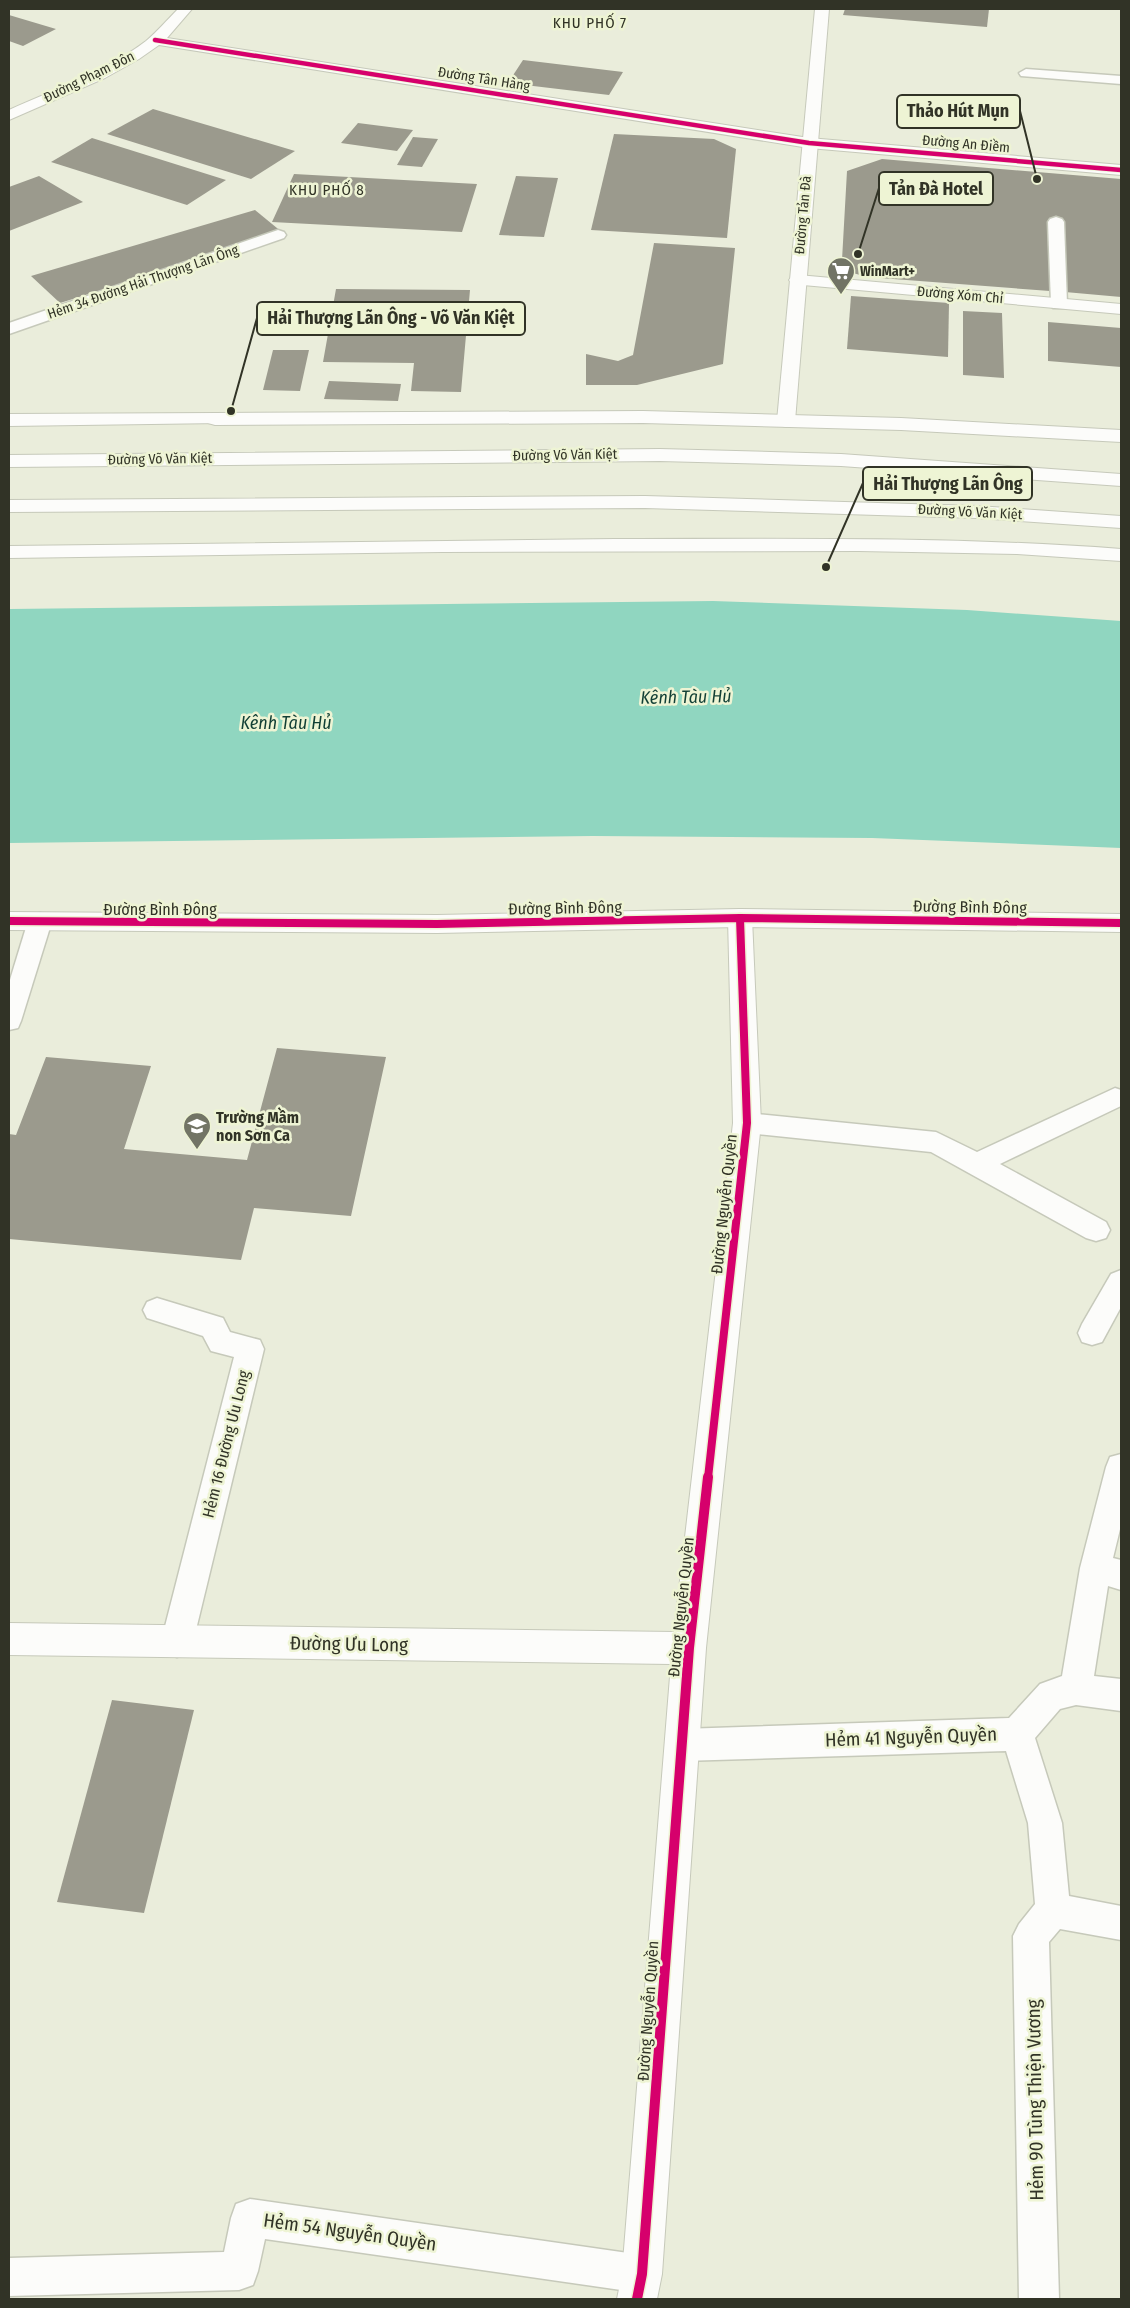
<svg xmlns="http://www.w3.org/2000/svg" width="1130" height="2308" font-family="'Fira Sans Condensed',sans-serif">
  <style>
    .water { fill: #90d6c0 }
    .building { fill: #9b9a8d }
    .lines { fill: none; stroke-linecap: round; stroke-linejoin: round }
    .service-casing { stroke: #c6c9ba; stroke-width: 3 }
    .minor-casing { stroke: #c6c9ba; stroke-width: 2 }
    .tertiary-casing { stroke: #c6c9ba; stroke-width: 2 }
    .primary-casing { stroke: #c6c9ba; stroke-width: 2 }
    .trunk-casing { stroke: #c6c9ba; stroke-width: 2 }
    .service { fill: #fcfcfa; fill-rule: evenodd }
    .minor { fill: #fcfcfa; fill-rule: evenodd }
    .tertiary { fill: #fcfcfa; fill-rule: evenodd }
    .primary { fill: #fcfcfa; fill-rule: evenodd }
    .trunk { fill: #fcfcfa; fill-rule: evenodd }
    .cycleway-far2-casing { stroke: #eef4d4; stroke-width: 6 }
    .cycleway-far1-casing { stroke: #eef4d4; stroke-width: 11 }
    .cycleway-casing { stroke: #eef4d4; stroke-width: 13 }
    .cycleway-far2 { stroke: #d6006c; stroke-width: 4.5 }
    .cycleway-far1 { stroke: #d6006c; stroke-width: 8 }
    .cycleway { stroke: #d6006c; stroke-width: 10 }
    .labels { text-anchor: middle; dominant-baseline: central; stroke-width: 5; stroke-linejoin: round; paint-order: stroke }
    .far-street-label { font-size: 14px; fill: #313326; stroke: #eef4d4 }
    .far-poi-label { font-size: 14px; font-weight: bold; fill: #313326; stroke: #eef4d4; text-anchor: start }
    .far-neighbourhood-label { font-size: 15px; letter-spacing: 1px; fill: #313326; stroke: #eef4d4 }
    .street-label { font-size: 16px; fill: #313326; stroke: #eef4d4 }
    .poi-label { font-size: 16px; font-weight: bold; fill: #313326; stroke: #eef4d4; text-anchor: start }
    .water-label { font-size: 18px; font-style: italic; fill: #113f35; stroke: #eef4d4 }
    .near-street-label { font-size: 19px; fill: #313326; stroke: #eef4d4 }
    .leader { fill: none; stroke: #313326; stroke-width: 2 }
    .callout-dot { fill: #313326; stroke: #eef4d4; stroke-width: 2 }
    .callout { fill: #eef4d4; stroke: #313326; stroke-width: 2 }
    .callout-label { font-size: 18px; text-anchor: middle; font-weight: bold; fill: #313326 }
  </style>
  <rect width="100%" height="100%" fill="#eaeddb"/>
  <polygon class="water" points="713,601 967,610 1121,621 1121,848 872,838 593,836 9,843 9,609"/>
  <g class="building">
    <polygon points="845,9 989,9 987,27 843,15"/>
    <polygon points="9,15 56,29 23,46 9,41"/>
    <polygon points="523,60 623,72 609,95 508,83"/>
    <polygon points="153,109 295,151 251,179 107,134"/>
    <polygon points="358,123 413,130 397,151 341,143"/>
    <polygon points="614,134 714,139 736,149 727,238 591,230"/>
    <polygon points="413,137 438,139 422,167 397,165"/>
    <polygon points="92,138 226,180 187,205 51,162"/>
    <polygon points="882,159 1121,179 1121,297 1065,292 1064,220 1048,219 1050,291 867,277 846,271 842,266 842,260 847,171"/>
    <polygon points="294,174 477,184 462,232 272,222"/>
    <polygon points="39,176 83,202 9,231 9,187"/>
    <polygon points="516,176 558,178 544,237 499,235"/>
    <polygon points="255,210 283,233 60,303 31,276"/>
    <polygon points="654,243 735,248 723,364 637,385 586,385 586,354 618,361 633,355"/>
    <polygon points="336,289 470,290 461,392 411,391 414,363 323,362"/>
    <polygon points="851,296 949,303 948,357 847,349"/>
    <polygon points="963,311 1002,313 1004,378 963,375"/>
    <polygon points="1048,322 1121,328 1121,367 1048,361"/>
    <polygon points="273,350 309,350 300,391 263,390"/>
    <polygon points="329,381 401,384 398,401 324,399"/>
    <polygon points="277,1048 386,1057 351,1216 254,1208 241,1260 9,1239 9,1134 16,1135 46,1057 151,1066 124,1149 247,1160"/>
    <polygon points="112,1700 194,1710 144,1913 57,1902"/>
  </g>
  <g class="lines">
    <g class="service-casing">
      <g id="service">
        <polygon points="1026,69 1121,76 1121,84 1021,76 1019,73"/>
        <polygon points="1056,217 1062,219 1064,222 1067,304 1065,308 1053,308 1051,304 1048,222 1050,219"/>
        <polygon points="278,230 284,232 286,235 284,238 9,334 9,323"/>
        <polygon points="40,913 48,915 52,921 21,1021 18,1028 9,1030 9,983 28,921 32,915"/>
        <polygon points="1115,1088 1121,1090 1121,1106 1000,1164 1106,1222 1110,1230 1106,1238 1096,1241 1086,1238 931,1152 747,1133 738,1130 734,1123 738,1116 747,1113 936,1132 977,1152"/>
        <polygon points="1121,1270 1121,1307 1102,1342 1092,1345 1082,1342 1078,1333 1082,1324 1111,1274"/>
        <polygon points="157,1298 223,1318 230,1332 260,1340 264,1349 193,1642 188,1653 177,1657 166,1653 161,1642 234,1357 211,1351 203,1336 147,1318 143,1310 147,1302"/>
        <polygon points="1121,1454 1121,1525 1113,1558 1121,1560 1121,1590 1108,1586 1094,1676 1121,1679 1121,1711 1076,1705 1060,1709 1035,1738 1062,1823 1069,1896 1121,1906 1121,1940 1060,1929 1049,1942 1059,2299 1019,2299 1013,1936 1019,1924 1035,1904 1028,1823 1006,1751 682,1761 670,1757 666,1745 670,1733 682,1729 1009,1718 1040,1684 1062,1676 1080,1568 1106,1467 1110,1457"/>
        <polygon points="250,2199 642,2255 656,2260 661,2274 656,2288 642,2293 265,2239 258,2271 253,2285 239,2290 9,2296 9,2258 224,2252 231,2218 236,2204"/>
      </g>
    </g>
    <g class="minor-casing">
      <g id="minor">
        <path d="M 178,9 L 192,9 L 167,38 L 809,138 L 1121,165 L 1121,175 L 809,148 L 159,45 L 139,59 L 105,78 L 9,120 L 9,110 C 55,89 105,72 146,41 C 157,32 167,20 178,9 Z"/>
        <polygon points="798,275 1121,304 1121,314 792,284 789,280 792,276"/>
        <polygon points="740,909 749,912 752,918 761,1123 706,1648 662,2274 657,2299 617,2299 622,2274 671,1664 9,1655 9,1623 674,1632 733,1123 728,918 731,912"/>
      </g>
    </g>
    <g class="tertiary-casing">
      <g id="tertiary">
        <polygon points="815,9 829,9 795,421 793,425 786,427 779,425 777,421"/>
        <polygon points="740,909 1121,914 1121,932 740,927 437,933 9,930 9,912 437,915"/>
      </g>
    </g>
    <g class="primary-casing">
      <polygon id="primary" points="215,413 222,415 224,419 222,423 9,426 9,414"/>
    </g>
    <g class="trunk-casing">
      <g id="trunk">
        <polygon points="643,411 901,418 1121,430 1121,442 901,430 643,423 215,425 208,423 206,419 208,415 215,413"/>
        <polygon points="660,449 841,454 1121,474 1121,486 841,466 660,461 9,467 9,455"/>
        <polygon points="645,496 977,506 1121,516 1121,528 977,518 645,508 9,512 9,500"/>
        <path d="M 615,539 C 784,539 953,536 1121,549 L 1121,561 L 1017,554 L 859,551 L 442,552 L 9,558 L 9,546 Z"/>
      </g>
    </g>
    <use href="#service" class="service"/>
    <use href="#minor" class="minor"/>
    <use href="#tertiary" class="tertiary"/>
    <use href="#primary" class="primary"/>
    <use href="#trunk" class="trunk"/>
    <g class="cycleway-far2-casing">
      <polyline id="cycleway-far2" points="155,40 809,143 1121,170"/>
    </g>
    <g class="cycleway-far1-casing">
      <g id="cycleway-far1">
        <polyline points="9,921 437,924 740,918 1121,923"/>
        <polyline points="708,1478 747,1123 740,918"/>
      </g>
    </g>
    <g class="cycleway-casing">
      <polyline id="cycleway" points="637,2299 642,2274 689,1648 708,1477"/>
    </g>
    <use href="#cycleway-far2" class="cycleway-far2"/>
    <use href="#cycleway-far1" class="cycleway-far1"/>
    <use href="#cycleway" class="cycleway"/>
  </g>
  <defs>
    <g id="supermarket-pin" transform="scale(1.4375)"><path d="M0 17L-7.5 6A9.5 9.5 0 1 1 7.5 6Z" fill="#727465" stroke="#eef4d4"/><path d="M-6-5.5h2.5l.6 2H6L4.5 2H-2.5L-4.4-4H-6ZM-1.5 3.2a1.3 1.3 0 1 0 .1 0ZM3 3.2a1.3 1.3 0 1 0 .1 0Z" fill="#fff"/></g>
    <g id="school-pin" transform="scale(1.4375)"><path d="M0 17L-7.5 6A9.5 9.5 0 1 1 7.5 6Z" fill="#727465" stroke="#eef4d4"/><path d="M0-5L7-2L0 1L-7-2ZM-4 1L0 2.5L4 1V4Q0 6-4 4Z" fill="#fff"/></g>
  </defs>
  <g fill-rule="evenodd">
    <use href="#supermarket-pin" x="841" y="271"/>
    <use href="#school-pin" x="197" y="1126"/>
  </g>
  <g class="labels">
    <g class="far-street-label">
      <text transform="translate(89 77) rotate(-26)">Đường Phạm Đôn</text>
      <text transform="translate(484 79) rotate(9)">Đường Tân Hàng</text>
      <text transform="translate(966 144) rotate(5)">Đường An Điềm</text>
      <text transform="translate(803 215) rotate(-85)">Đường Tản Đà</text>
      <text transform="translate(143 282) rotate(-19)">Hẻm 34 Đường Hải Thượng Lãn Ông</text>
      <text transform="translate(960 295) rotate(5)">Đường Xóm Chỉ</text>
      <text transform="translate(565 455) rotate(-1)">Đường Võ Văn Kiệt</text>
      <text transform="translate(160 459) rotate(-1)">Đường Võ Văn Kiệt</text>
      <text transform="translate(970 512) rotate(3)">Đường Võ Văn Kiệt</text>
    </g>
    <g class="far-poi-label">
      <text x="860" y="271">WinMart+</text>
    </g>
    <g class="far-neighbourhood-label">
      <text x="590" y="23">KHU PHỐ 7</text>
      <text x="327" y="190">KHU PHỐ 8</text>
    </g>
    <g class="street-label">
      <text transform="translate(970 907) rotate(1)">Đường Bình Đông</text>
      <text transform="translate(565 908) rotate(-1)">Đường Bình Đông</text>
      <text x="160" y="909">Đường Bình Đông</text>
      <text transform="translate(724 1204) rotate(-84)">Đường Nguyễn Quyền</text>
      <text transform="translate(226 1444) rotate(-76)">Hẻm 16 Đường Ưu Long</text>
      <text transform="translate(681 1607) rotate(-84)">Đường Nguyễn Quyền</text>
      <text transform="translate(648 2011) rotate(-86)">Đường Nguyễn Quyền</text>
    </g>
    <g class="poi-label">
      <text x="216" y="1117">Trường Mầm<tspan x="216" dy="18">non Sơn Ca</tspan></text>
    </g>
    <g class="water-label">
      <text transform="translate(686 697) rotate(-1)">Kênh Tàu Hủ</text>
      <text x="286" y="723">Kênh Tàu Hủ</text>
    </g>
    <g class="near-street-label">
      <text transform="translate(349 1644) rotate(1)">Đường Ưu Long</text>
      <text transform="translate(911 1737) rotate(-2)">Hẻm 41 Nguyễn Quyền</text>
      <text transform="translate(1035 2100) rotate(-91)">Hẻm 90 Tùng Thiện Vương</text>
      <text transform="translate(350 2232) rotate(8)">Hẻm 54 Nguyễn Quyền</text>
    </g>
  </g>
  <path class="leader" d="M1037 179L1020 111M858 254L879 188M231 411L257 318M826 567L863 483"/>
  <g class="callout-dot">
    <circle cx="1037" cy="179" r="5"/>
    <circle cx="858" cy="254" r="5"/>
    <circle cx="231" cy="411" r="5"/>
    <circle cx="826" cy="567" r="5"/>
  </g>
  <g class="callout">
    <rect x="897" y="95" width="123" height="33" rx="5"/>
    <rect x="879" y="172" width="114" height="33" rx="5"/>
    <rect x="257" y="302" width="268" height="33" rx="5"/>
    <rect x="863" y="467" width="169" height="33" rx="5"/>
  </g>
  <g class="callout-label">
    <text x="958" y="117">Thảo Hút Mụn</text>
    <text x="936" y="195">Tản Đà Hotel</text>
    <text x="391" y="324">Hải Thượng Lãn Ông - Võ Văn Kiệt</text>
    <text x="948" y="490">Hải Thượng Lãn Ông</text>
  </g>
  <rect width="1130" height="2308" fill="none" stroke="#313326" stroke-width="20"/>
</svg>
